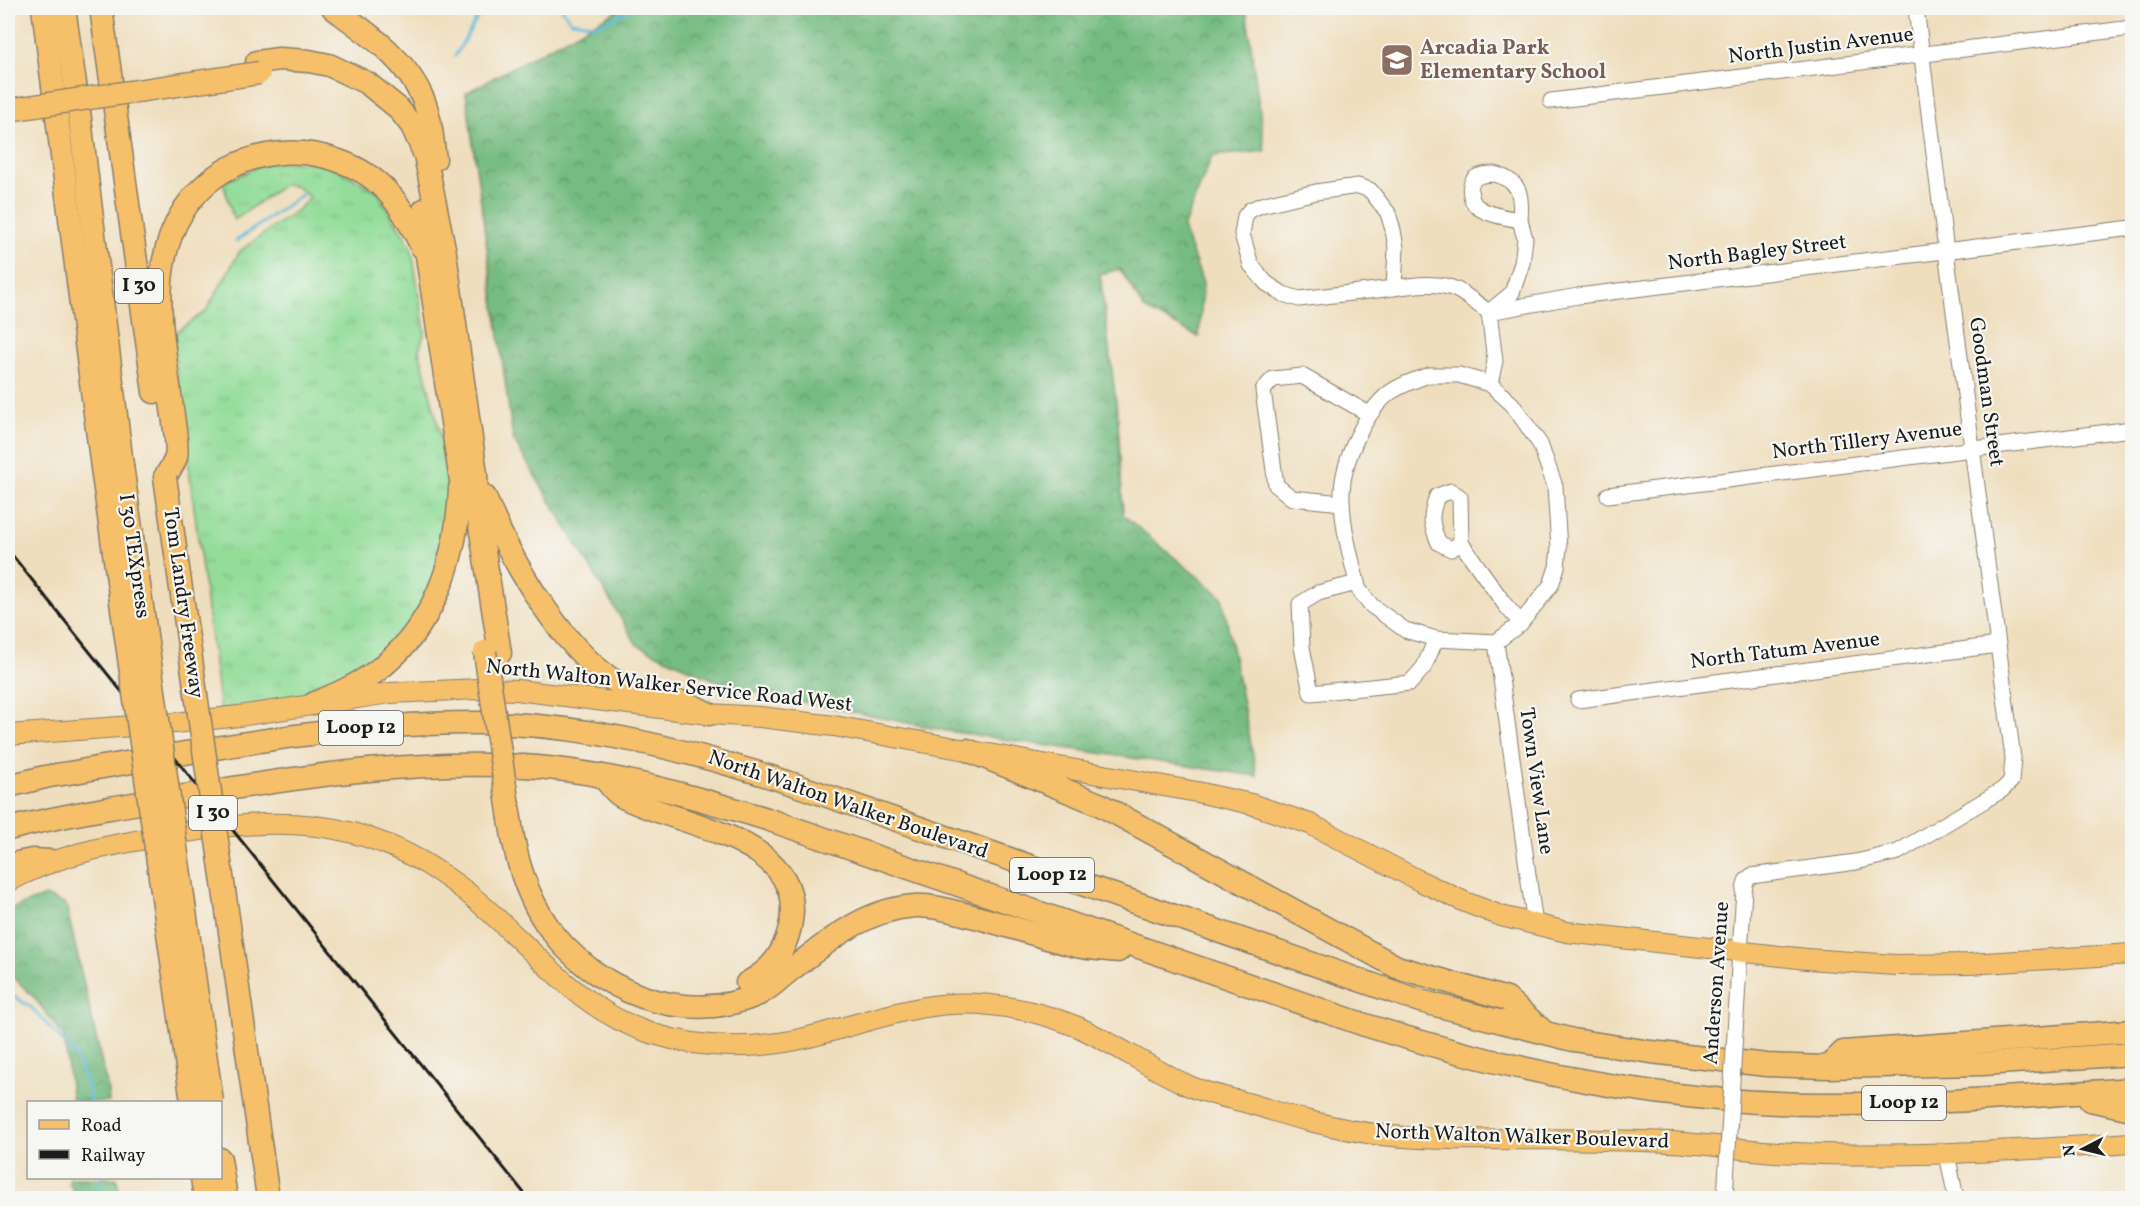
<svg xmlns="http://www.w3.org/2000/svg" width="2140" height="1206" font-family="Vollkorn,serif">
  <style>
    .grass { fill: url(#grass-tufts); stroke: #587c5a; stroke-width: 1.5 }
    .forest { fill: url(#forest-crowns); stroke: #496c4e; stroke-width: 1.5 }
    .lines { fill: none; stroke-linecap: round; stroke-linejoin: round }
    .stream { stroke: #5ab6d8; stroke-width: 3 }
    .minor-casing { stroke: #867d6c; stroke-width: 17 }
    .major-casing { stroke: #867d6c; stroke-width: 22 }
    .highway-casing { stroke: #867d6c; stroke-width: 25 }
    .minor { stroke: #fff; stroke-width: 15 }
    .major { stroke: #f6c06b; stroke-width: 20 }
    .highway { stroke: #f6c06b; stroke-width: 22 }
    .rail { stroke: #1c1c1c; stroke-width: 3 }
    .minor-bridge-casing { stroke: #867d6c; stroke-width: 17; stroke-linecap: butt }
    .highway-bridge-casing { stroke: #867d6c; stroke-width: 25; stroke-linecap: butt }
    .minor-bridge { stroke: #fff; stroke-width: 15 }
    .highway-bridge { stroke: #f6c06b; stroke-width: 22 }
    .labels { text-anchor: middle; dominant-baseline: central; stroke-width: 4.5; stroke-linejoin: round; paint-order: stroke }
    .shield { fill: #f6f6f2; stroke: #5d5d5c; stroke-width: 1.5 }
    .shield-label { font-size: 20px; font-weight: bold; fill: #1c1c1c }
    .street-label { font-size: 21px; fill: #1c1c1c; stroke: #f6f6f2 }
    .education-label { font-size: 21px; font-weight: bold; fill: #785e54; stroke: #f6f6f2; text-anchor: start }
  </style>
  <defs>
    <pattern id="grass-tufts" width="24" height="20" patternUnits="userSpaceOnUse" patternTransform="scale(1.5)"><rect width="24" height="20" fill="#93dd99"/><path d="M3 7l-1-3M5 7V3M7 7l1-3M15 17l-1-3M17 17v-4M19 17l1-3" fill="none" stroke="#7ebd83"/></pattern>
    <pattern id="forest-crowns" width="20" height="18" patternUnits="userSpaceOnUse" patternTransform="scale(1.5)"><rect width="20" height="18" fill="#76bc81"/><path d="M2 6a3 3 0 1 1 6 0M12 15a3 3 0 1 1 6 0" fill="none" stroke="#609869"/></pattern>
  </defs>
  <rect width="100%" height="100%" fill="#f6f6f2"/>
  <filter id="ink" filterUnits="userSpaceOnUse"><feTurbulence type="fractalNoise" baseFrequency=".0167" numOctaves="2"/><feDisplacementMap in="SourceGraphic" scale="12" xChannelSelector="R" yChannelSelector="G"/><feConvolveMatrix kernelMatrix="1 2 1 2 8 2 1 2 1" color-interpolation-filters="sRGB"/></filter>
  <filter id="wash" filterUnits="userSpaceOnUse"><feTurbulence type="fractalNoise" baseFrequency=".008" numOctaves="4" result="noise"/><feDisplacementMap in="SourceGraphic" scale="24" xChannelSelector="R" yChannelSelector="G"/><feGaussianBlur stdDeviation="1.35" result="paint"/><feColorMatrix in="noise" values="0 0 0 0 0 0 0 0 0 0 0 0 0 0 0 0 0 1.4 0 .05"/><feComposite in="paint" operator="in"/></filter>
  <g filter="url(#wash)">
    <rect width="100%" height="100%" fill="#efdebd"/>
    <polygon class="grass" points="323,162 376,190 411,246 425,332 419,350 443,445 449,493 442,557 415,616 382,653 356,673 311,694 292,699 220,710 172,335 206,311 240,251 300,208 310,197 297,187 285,184 234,220 223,183 264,163"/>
    <g class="forest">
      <polygon points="622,8 1246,8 1265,151 1212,156 1183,228 1203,283 1199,337 1144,309 1120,269 1100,274 1118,419 1123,515 1222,597 1257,776 947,731 730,687 637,645 513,439 466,93"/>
      <polygon points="45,896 66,905 107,1086 109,1102 72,1102 64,1037 34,997 8,972 8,910"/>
      <polygon points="70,1178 117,1178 120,1198 79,1198 69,1184"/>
    </g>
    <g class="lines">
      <g class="stream">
        <polyline points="561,8 571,21 599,25 633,8"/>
        <polyline points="455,56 483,8"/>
        <polyline points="236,241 303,194"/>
        <polyline points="8,993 31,1007 75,1055 88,1087 90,1102"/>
        <polyline points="98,1178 101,1198"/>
      </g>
    </g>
  </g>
  <g filter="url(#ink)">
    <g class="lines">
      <g class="minor-casing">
        <g id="minor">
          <polyline points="1551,101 2132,28"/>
          <path d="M 1494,174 C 1521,181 1522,195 1520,220 C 1507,218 1490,215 1479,208 C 1470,203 1467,185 1475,178 C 1480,175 1488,174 1494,174 Z"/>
          <path d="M 1394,288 L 1396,248 L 1393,230 L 1388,213 L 1370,190 L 1358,186 L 1316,192 L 1261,205 L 1250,210 L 1245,216 L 1242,234 L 1251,265 L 1266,283 L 1283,294 L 1299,299 L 1394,288 C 1413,285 1438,281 1457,290 C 1468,296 1478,305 1489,312 L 1578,296 L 2132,228"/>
          <path d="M 1429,375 L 1459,375 L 1490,384 L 1512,404 L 1540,444 L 1555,486 L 1559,548 L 1557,567 L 1551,585 L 1520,624 L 1496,642 L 1436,639 L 1405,630 L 1372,606 L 1359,590 L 1357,583 C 1350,553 1341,523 1342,492 C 1343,461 1364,414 1388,394 C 1400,385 1415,380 1429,375 Z"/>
          <polyline points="1490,384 1495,361 1489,312 1512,293 1522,263 1525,239 1520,220"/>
          <polyline points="1608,495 2132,429"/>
          <polyline points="1342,503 1292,498 1276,485 1263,390 1273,379 1302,376 1369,414"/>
          <path d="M 1461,543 L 1451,549 L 1439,543 C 1430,523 1430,516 1437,496 L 1451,491 L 1460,497 L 1461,543 L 1506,606 L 1521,623"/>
          <polyline points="1357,583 1318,593 1300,604 1302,647 1311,693 1410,683 1424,667 1436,639"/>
          <polyline points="1496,642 1535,925"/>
          <polyline points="1578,700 1998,645"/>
          <polyline points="1738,983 1744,890 1746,881 1751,876 1856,862 1898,852 2002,790 2011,781 2013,758 1946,251 1916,8"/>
          <polyline points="1947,1154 1956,1198"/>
        </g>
      </g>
      <g class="major-casing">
        <g id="major">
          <polyline points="8,735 175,723 239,716 390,693 479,689 517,690 709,714 760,717 834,726 1197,792 1251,804 1310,824 1420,881 1465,902 1501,916 1567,932 1807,959 1895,965 1969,964 2132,954"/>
          <path d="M 8,882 C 54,856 105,846 157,837 C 270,817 359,811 456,884 C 522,932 569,1007 650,1033 C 701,1049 754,1050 805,1038 C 867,1023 926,997 991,1005 C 1021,1008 1051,1016 1078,1027 C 1115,1044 1150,1068 1187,1085 C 1207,1094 1230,1098 1251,1104 C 1269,1109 1287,1116 1305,1120 C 1330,1126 1357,1132 1382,1135 C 1456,1143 1532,1137 1606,1140 C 1632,1141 1659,1141 1685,1143 C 1722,1146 1759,1152 1796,1153 C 1909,1158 2021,1150 2132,1143"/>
        </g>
      </g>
      <g class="highway-casing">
        <g id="highway">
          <polyline points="43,8 102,468"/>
          <polyline points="64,8 79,111 122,465"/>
          <polyline points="101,8 154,392"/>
          <path d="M 333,8 C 368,34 405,57 423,99 C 431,118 432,139 435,159"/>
          <polyline points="257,62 279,59 309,61 329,65 367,83 398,108 412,126 425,155 445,253 476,474 478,513 500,653"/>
          <polyline points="424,210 427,256 460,475 467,507"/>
          <path d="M 165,477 C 169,471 174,464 176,457 C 179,447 171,406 170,394 C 162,332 148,267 183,211 C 195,193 210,178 229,168 C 264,150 303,148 339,161 C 383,176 403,207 422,247"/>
          <path d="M 485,497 C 507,556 570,665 630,689 C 647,696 667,697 684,703 C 693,705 701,710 709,714"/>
          <path d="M 313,704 C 334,695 356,686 374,673 C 434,629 457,560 460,488"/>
          <polyline points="967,750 1099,804 1397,967 1507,999 1542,1030"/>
          <path d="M 602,776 C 608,782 614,792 621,796 C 675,826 810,836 790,927 C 784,953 772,970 747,983"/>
          <path d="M 8,786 L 45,777 C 189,753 334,722 481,723 C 586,724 687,750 787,782 L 1420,1001 L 1573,1040 L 1651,1052 L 1767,1065 L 1827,1067 L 1983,1064 L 2132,1054"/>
          <path d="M 510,819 C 515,857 525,893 547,925 C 592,990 684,1028 759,994 C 771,988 781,977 792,969 C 829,941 865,909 915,906 C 931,905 948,910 964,914 C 1002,923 1039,937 1077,946 C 1090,949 1105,949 1118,951"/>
          <path d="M 8,829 C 72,813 138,803 204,793 C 310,775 416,760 524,766 C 607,771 688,795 767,819 L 1362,1024 C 1512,1072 1667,1104 1825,1104 C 1927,1105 2030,1096 2132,1089"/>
          <polyline points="8,865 32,860 51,861"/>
          <polyline points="1833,1062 1843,1052 2132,1031"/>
          <polyline points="2090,1100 2132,1109"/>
          <polyline points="261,1149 268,1198"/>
          <polyline points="220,1159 226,1198"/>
          <polyline points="202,1178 205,1198"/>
        </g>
      </g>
      <use href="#minor" class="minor"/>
      <use href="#major" class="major"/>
      <use href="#highway" class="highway"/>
      <polyline class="rail" points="8,550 528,1198"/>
      <g class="minor-bridge-casing">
        <polyline id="minor-bridge" points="1725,1198 1738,983"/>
      </g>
      <g class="highway-bridge-casing">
        <g id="highway-bridge">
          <polyline points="8,110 259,73"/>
          <polyline points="122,465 212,1102"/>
          <polyline points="102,468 192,1102"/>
          <polyline points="165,477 261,1149"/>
          <polyline points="485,652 510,819"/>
        </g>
      </g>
      <use href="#minor-bridge" class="minor-bridge"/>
      <use href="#highway-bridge" class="highway-bridge"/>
    </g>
  </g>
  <defs>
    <g id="school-square" transform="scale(1.725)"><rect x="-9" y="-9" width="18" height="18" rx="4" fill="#8d6e63" stroke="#f6f6f2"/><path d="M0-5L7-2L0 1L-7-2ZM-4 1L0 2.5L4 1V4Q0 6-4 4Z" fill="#fff"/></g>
  </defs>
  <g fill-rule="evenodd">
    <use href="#school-square" x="1397" y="60"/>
  </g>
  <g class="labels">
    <g class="shield">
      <rect x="115" y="269" width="48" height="34" rx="4.5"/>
      <rect x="319" y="711" width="84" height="34" rx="4.5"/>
      <rect x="189" y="796" width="48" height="34" rx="4.5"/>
      <rect x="1010" y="858" width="84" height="34" rx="4.5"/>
      <rect x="1862" y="1086" width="84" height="34" rx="4.5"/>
    </g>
    <g class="shield-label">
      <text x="139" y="286">I 30</text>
      <text x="361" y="728">Loop 12</text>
      <text x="213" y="813">I 30</text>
      <text x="1052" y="875">Loop 12</text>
      <text x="1904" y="1103">Loop 12</text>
    </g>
    <g class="street-label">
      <text transform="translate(1821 46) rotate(-7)">North Justin Avenue</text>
      <text transform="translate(1757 253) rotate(-7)">North Bagley Street</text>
      <text transform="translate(1986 392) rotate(82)">Goodman Street</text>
      <text transform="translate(1867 441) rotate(-7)">North Tillery Avenue</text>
      <text transform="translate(134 556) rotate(82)">I 30 TEXpress</text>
      <text transform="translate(183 603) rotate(82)">Tom Landry Freeway</text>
      <text transform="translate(1785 651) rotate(-7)">North Tatum Avenue</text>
      <text transform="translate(669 686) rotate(6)">North Walton Walker Service Road West</text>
      <text transform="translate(1536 781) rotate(82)">Town View Lane</text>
      <text transform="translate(848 805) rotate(19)">North Walton Walker Boulevard</text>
      <text transform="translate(1717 983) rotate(-86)">Anderson Avenue</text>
      <text transform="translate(1522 1137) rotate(2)">North Walton Walker Boulevard</text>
    </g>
    <g class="education-label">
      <text x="1420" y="48">Arcadia Park<tspan x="1420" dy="24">Elementary School</tspan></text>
    </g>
  </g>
  <rect width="2140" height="1206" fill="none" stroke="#f6f6f2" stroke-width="30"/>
  <rect x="27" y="1101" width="195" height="78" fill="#f6f6f2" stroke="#9f9f9c" stroke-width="1.5"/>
  <rect x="39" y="1120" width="30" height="9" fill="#f6c06b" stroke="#9f9f9c" stroke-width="1.5"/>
  <text x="81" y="1131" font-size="18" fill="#1c1c1c">Road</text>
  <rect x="39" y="1150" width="30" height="9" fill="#1c1c1c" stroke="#9f9f9c" stroke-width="1.5"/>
  <text x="81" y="1161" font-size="18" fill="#1c1c1c">Railway</text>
  <g transform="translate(2083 1149) rotate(263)" stroke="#f6f6f2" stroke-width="4.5" paint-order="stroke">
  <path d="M0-4.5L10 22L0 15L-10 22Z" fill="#1c1c1c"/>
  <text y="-9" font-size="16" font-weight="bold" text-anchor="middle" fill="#1c1c1c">N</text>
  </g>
</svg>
